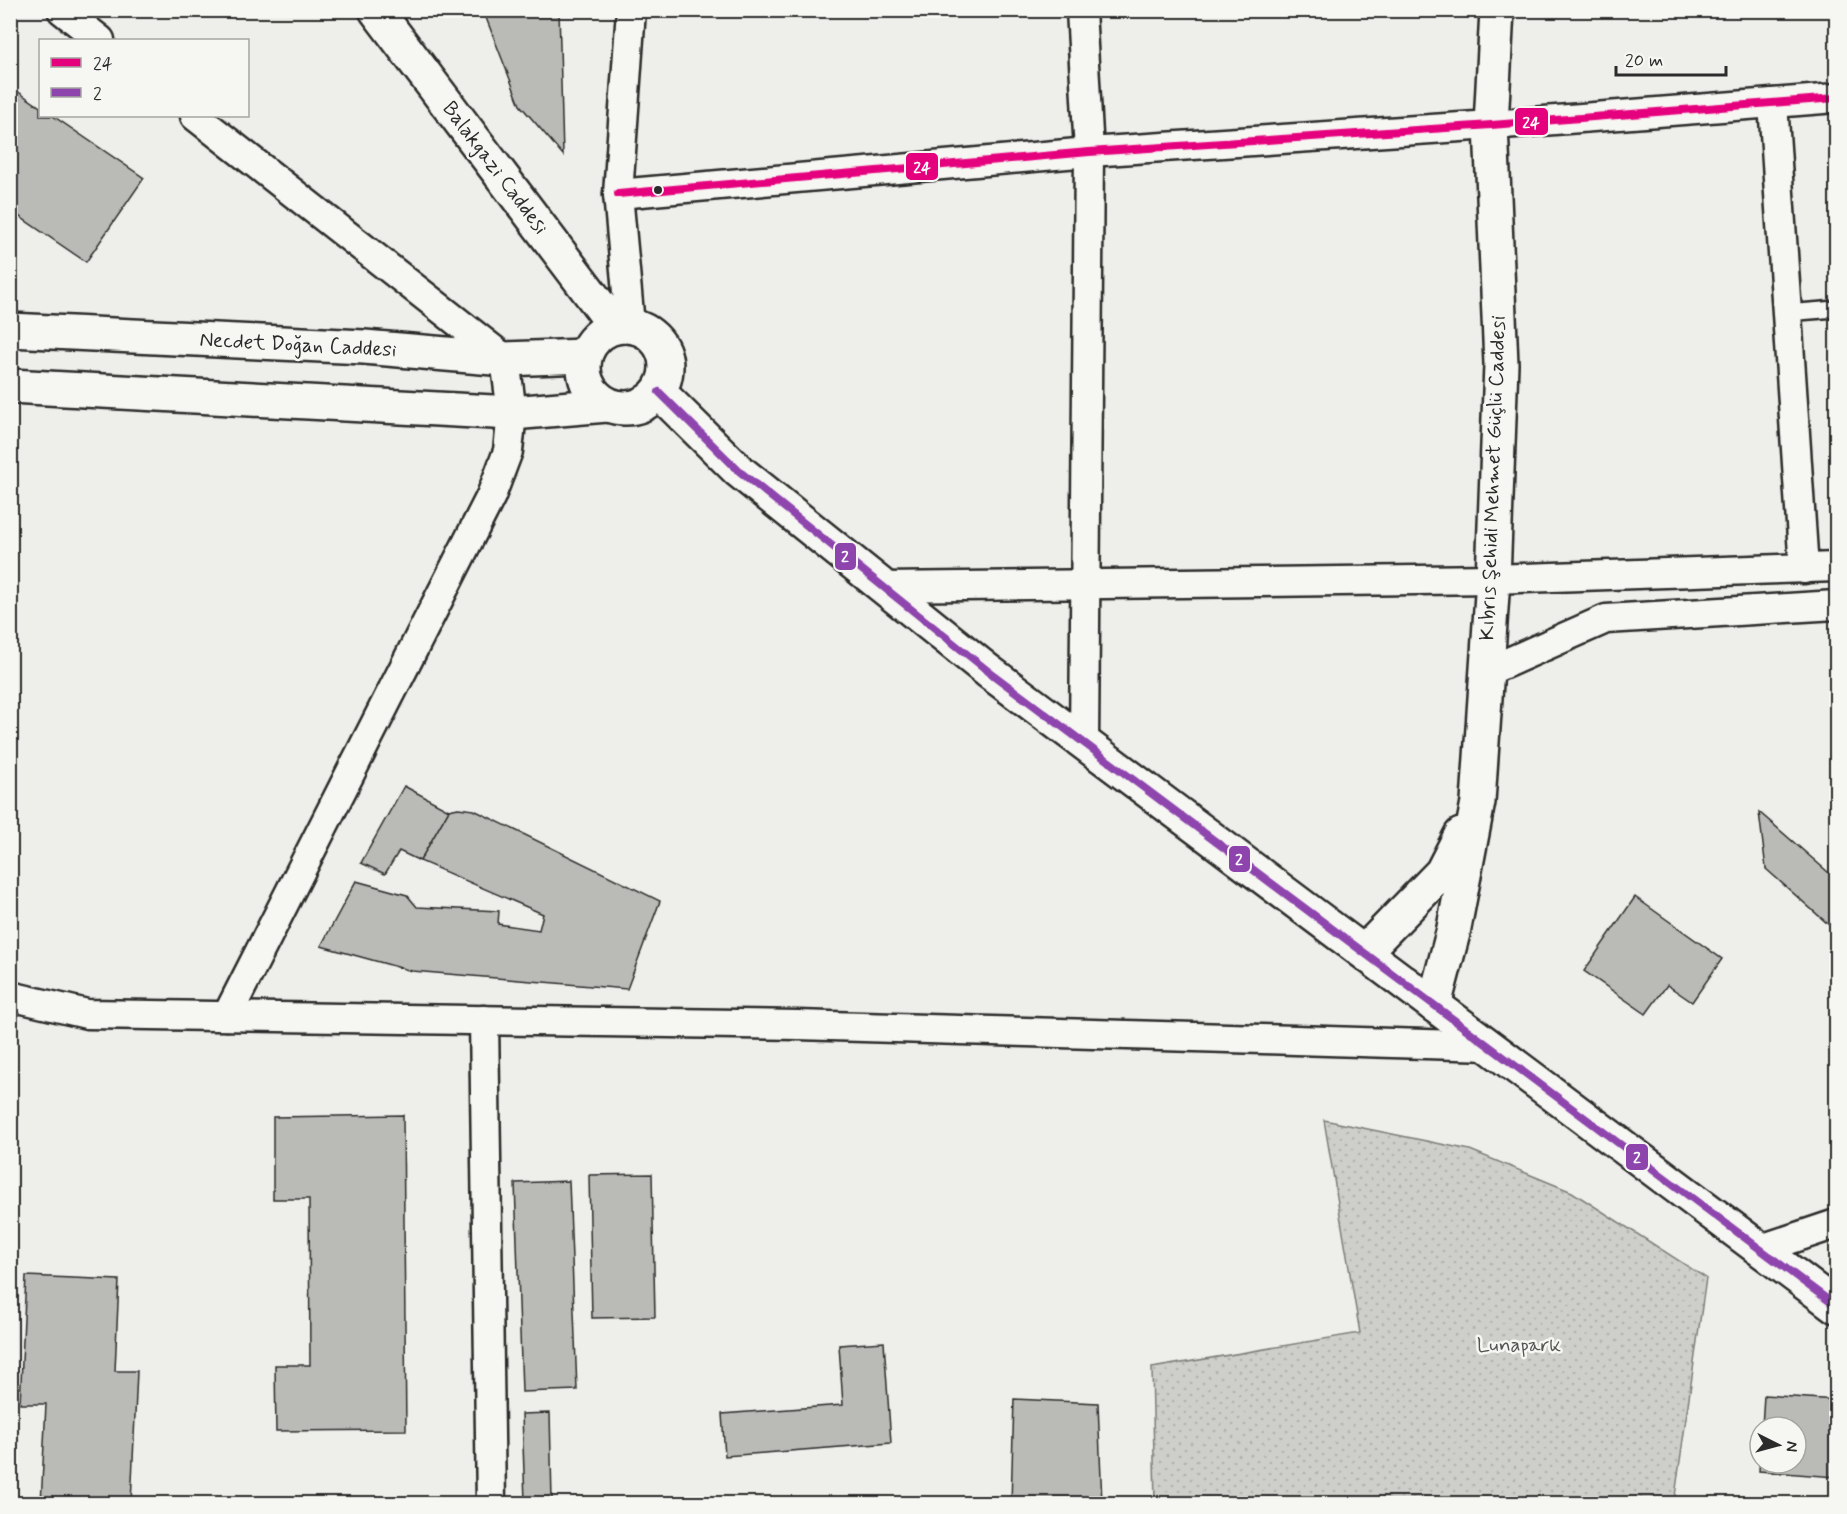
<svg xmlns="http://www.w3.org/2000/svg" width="1847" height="1514" font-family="Mynerve,sans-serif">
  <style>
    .park { fill: url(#park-dots); stroke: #7c7c7a; stroke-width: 1.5 }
    .building { fill: #babab7; stroke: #2b2b2b; stroke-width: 1.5 }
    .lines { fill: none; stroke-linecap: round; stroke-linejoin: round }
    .lane-casing { stroke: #2b2b2b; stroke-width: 20 }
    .street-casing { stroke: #2b2b2b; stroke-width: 33 }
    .secondary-casing { stroke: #2b2b2b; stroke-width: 38 }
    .lane { stroke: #f6f6f2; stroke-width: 15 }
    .street { stroke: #f6f6f2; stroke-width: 28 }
    .secondary { stroke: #f6f6f2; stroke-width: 33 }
    .bus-1-casing { stroke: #f6f6f2; stroke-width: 12 }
    .bus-2-casing { stroke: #f6f6f2; stroke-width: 12 }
    .bus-1 { stroke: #e5007d; stroke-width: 8 }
    .bus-2 { stroke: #8e44ad; stroke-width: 8 }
    .bus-dot { fill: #2b2b2b; stroke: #f6f6f2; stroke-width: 2 }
    .labels { text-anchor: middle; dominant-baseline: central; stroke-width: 5; stroke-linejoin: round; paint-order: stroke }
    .street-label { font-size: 21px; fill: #2b2b2b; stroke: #f6f6f2 }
    .park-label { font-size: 21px; fill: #545453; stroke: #f6f6f2 }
    .line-badge { stroke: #f6f6f2; stroke-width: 2 }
    .badge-label { font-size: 16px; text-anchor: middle; font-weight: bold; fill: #fff }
  </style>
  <defs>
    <pattern id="park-dots" width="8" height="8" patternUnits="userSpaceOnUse" patternTransform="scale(1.5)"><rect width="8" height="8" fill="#cececa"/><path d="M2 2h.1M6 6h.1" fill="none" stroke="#b1b1ae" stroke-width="1.8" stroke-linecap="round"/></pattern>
  </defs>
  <rect width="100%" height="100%" fill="#eeeeea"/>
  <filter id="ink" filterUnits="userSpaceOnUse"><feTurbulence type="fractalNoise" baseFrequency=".0167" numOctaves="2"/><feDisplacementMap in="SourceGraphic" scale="12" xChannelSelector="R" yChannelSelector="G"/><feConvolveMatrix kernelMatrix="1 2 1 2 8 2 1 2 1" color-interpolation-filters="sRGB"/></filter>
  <g filter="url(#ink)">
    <polygon class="park" points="1324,1120 1470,1150 1572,1192 1706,1278 1674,1503 1155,1503 1152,1368 1360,1333"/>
    <g class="building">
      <polygon points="483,10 559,10 563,155 520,105"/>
      <polygon points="10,86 40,107 40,116 53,116 144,178 86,262 10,210"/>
      <polygon points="404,786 449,810 420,861 399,851 385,874 361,863"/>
      <polygon points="458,808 474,810 660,901 627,989 412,971 321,946 356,881 407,895 417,907 499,911 498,924 539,930 543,914 420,861 449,810"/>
      <polygon points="1759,812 1836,879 1836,931 1766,869"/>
      <polygon points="1635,897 1722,959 1692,1002 1667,985 1646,1014 1584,971"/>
      <polygon points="403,1115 406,1430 276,1431 275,1365 310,1365 309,1199 273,1199 273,1117"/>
      <polygon points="652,1174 655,1317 592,1318 589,1175"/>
      <polygon points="569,1181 577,1390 522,1392 515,1183"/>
      <polygon points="26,1276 119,1280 115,1371 137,1371 131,1504 41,1504 46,1404 20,1404"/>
      <polygon points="884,1342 891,1443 725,1456 722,1414 843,1405 839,1345"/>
      <polygon points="1764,1395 1836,1400 1836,1477 1759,1471 1760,1455 1760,1463 1796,1463 1796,1427 1762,1427"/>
      <polygon points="1014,1399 1098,1403 1102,1504 1011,1504"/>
      <polygon points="550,1413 552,1501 525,1502 522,1414"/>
    </g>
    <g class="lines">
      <g class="lane-casing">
        <polyline id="lane" points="1786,313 1836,309"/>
      </g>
      <g class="street-casing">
        <g id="street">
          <polyline points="62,10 100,40"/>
          <polyline points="1081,10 1089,152 1084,743"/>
          <polyline points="1773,103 1804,569"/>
          <polyline points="195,116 505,359 512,413 508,451 491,496 227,1016"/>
          <polyline points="618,194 1089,152 1491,125 1836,98"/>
          <polyline points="630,325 618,194 631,10"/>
          <polyline points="883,587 1493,579 1836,567"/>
          <polyline points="1486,672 1606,619 1836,605"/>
          <polyline points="10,996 87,1014 798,1025 1490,1046"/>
          <polyline points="484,1020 491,1504"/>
          <polyline points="1761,1249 1836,1224"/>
        </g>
      </g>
      <g class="secondary-casing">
        <g id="secondary">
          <polyline points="376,10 615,326"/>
          <circle cx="625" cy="367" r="41"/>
          <polyline points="10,330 364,347 505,359 585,356"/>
          <polyline points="10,386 512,413 607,405"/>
          <polyline points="659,392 739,471 988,671 1836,1306"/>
          <polyline points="1364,952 1442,872 1461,835"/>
          <polyline points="1434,1005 1453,933 1478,802 1493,579 1501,364 1491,125 1497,10"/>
        </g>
      </g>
      <use href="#lane" class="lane"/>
      <use href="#street" class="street"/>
      <use href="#secondary" class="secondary"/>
      <g class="bus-1-casing">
        <polyline id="bus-1" points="618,194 1089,152 1491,125 1836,98"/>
      </g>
      <g class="bus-2-casing">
        <polyline id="bus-2" points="659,392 739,471 988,671 1836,1306"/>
      </g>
      <use href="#bus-1" class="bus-1"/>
      <use href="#bus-2" class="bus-2"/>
    </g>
  </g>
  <circle class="bus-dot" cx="658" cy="190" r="5"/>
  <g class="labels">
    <g class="street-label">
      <text transform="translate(495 168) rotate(53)">Balakgazi Caddesi</text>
      <text transform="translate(298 345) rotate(3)">Necdet Doğan Caddesi</text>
      <text transform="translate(1493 478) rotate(-88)">Kıbrıs Şehidi Mehmet Güçlü Caddesi</text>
    </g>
    <g class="park-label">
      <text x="1519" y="1345">Lunapark</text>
    </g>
  </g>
  <g class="line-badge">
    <rect x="1514" y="107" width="35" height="29" rx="6" fill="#e5007d"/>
    <rect x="905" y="152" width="34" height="29" rx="6" fill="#e5007d"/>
    <rect x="834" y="542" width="23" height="29" rx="6" fill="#8e44ad"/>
    <rect x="1228" y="845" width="23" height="28" rx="6" fill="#8e44ad"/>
    <rect x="1625" y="1143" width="24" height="28" rx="6" fill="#8e44ad"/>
  </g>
  <g class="badge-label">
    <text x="1531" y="128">24</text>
    <text x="922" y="173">24</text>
    <text x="845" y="562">2</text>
    <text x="1239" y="865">2</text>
    <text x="1637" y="1163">2</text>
  </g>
  <rect width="1847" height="1514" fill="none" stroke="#f6f6f2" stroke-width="36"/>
  <rect x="18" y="18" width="1811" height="1478" fill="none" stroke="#2b2b2b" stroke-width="2" filter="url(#ink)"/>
  <rect x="39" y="39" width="210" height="78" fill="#f6f6f2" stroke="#a5a5a2" stroke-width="1.5"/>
  <rect x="51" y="58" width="30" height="9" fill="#e5007d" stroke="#a5a5a2" stroke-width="1.5"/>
  <text x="93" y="69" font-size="18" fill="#2b2b2b">24</text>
  <rect x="51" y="88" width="30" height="9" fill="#8e44ad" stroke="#a5a5a2" stroke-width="1.5"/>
  <text x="93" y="99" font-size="18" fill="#2b2b2b">2</text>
  <g transform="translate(1778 1445) rotate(96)"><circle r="28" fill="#f6f6f2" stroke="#a5a5a2" stroke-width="1.5"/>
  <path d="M0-4.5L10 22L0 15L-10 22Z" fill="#2b2b2b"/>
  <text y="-9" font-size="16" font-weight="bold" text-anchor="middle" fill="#2b2b2b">N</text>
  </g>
  <path d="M1616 66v9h110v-9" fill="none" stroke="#2b2b2b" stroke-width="3"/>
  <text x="1625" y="66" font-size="18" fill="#2b2b2b" stroke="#f6f6f2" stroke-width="4.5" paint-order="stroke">20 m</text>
</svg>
